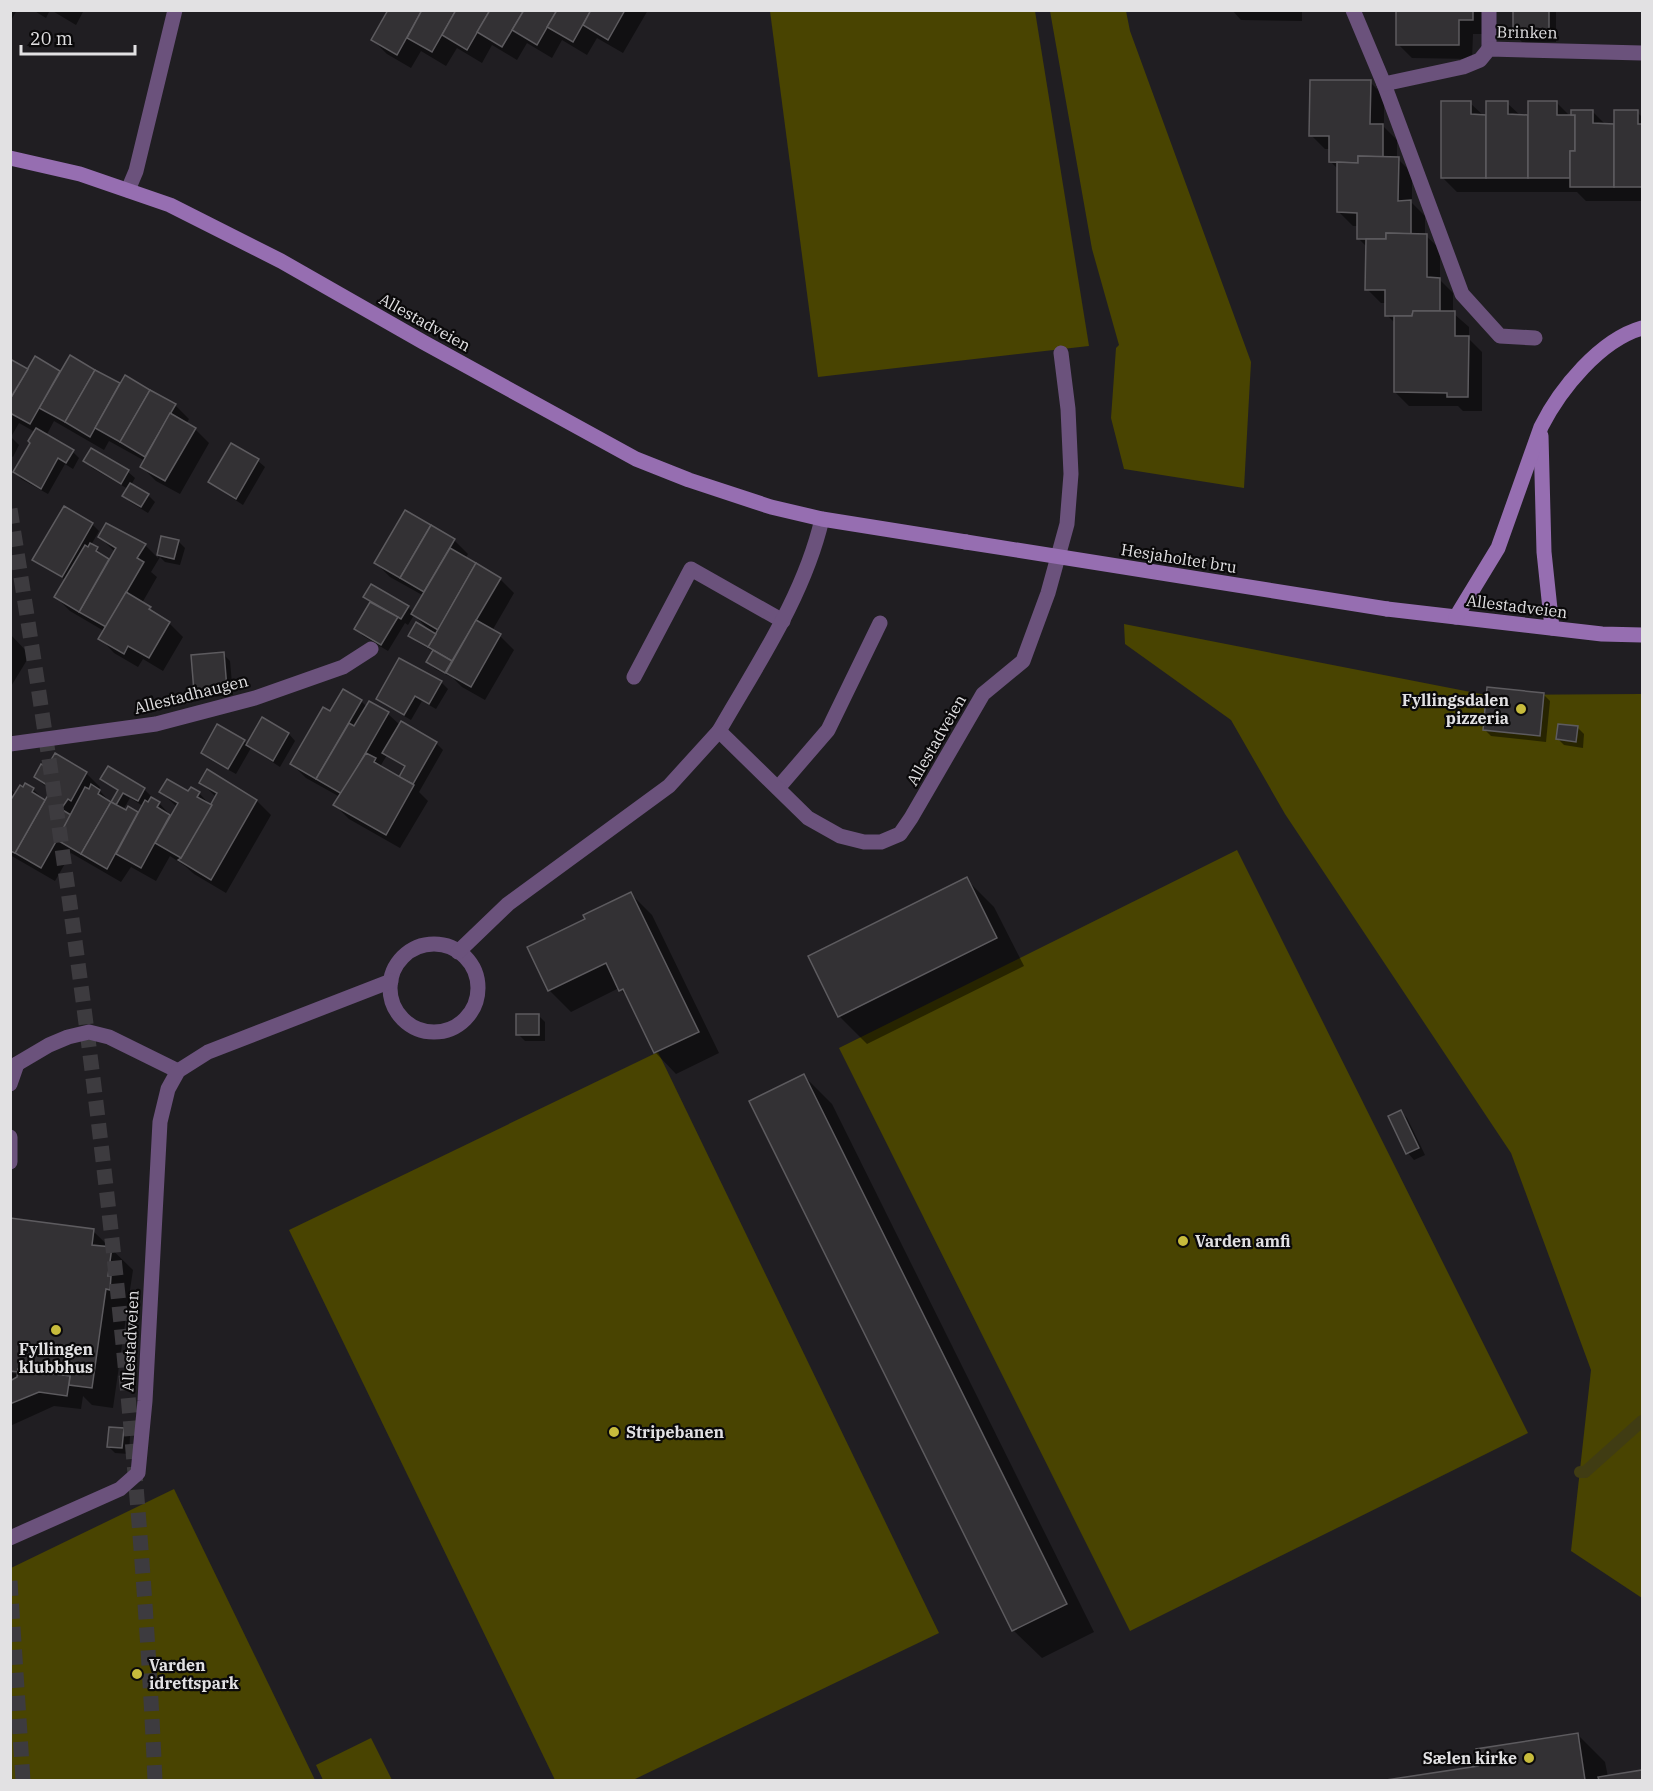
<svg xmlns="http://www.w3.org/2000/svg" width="1653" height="1791" font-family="'IBM Plex Serif',serif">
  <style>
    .green { fill: #494401 }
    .shadow { fill: #0007; fill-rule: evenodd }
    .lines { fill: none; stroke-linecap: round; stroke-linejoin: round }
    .stream { stroke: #403c13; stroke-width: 12 }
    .building { fill: #333134; stroke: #5d5b5f; stroke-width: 1.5 }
    .primary-tunnel { stroke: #3d3b3f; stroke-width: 15; stroke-dasharray: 15 8; stroke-linecap: butt }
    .lane { stroke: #6b527c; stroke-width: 15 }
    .street { stroke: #6b527c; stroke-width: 15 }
    .secondary { stroke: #966eb1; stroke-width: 15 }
    .secondary-bridge { stroke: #966eb1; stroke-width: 15 }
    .poi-dot { fill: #c7bb3c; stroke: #0a090a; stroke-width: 2 }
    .labels { text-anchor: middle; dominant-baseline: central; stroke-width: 4.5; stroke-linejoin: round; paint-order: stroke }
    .street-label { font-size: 16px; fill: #e2e1e3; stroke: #0a090a }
    .poi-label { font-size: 16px; font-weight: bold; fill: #e2e1e3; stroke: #0a090a; text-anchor: start }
  </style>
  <rect width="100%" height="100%" fill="#201e22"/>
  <g class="green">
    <polygon points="770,11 1035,11 1089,346 818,377"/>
    <polygon points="1050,11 1126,11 1130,31 1251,362 1244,488 1124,469 1111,418 1116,348 1119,345 1092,249"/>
    <polygon points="1124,624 1486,695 1642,694 1642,1598 1571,1551 1591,1370 1511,1153 1285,814 1231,720 1125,644"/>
    <polygon points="1237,850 1528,1433 1130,1631 839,1048"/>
    <polygon points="658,1052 939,1633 633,1780 555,1780 289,1230"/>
    <polygon points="174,1489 315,1780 11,1780 11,1568"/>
    <polygon points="371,1738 392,1780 323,1780 316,1765"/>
  </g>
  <g class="shadow">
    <polygon points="10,10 17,10 10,22"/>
    <polygon points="33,10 50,10 46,18"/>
    <polygon points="51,10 84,10 76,25"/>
    <polygon points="390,10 648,10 623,53 597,38 587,55 562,40 552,58 527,43 517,60 492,45 482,63 457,48 446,66 421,51 411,68 387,54 373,40"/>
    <polygon points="1232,10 1302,10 1302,21 1241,20"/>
    <polygon points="1398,10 1483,10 1487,34 1473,34 1472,59 1412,58 1398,44"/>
    <polygon points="1515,10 1556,10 1556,42 1522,42 1515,35"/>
    <polygon points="1370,82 1384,96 1384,127 1397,140 1397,158 1412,173 1412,203 1425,216 1425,235 1440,249 1440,280 1453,293 1453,313 1469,327 1469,339 1482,352 1482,411 1463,411 1458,406 1409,406 1395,392 1396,324 1387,315 1387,303 1381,303 1367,289 1367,247 1358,238 1358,226 1353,226 1339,212 1339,170 1330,161 1331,149 1325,149 1311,135"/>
    <polygon points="1470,103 1484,116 1488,116 1507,103 1521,116 1530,116 1557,103 1570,116 1593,112 1606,125 1616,125 1637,112 1642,117 1642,201 1586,201 1577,192 1457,192 1442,177"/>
    <polygon points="70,357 121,385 175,405 189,419 186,424 195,429 209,443 180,494 156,481 142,467 145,461 109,441 104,450 54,421 46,436 73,452 79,458 73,469 65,464 48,494 21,479 15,472 32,443 35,432 19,423 11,437 19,445 13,457 10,455 10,361 28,371 36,359 61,373"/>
    <polygon points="232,445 258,461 265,467 243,505 217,488 210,482"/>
    <polygon points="91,450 128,472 135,478 131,485 148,495 155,502 148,513 130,502 124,495 128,489 92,468 85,461"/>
    <polygon points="92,524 99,531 91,545 110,561 114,551 100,537 145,545 158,558 163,538 178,541 185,548 180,565 165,562 160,557 151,572 157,577 142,603 169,623 183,637 163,671 143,659 138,667 114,653 100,638 104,631 70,611 56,597 66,580 41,566 34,559"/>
    <polygon points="454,540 468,554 465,559 500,579 514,593 492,631 500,636 514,650 485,700 462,687 453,678 435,669 428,662 434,652 417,642 410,636 430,631 414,615 408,625 405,623 388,651 363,636 356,629 371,603 365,597 408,607 414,613 424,596 390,577 376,563"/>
    <polygon points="10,634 30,655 10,688"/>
    <polygon points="223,654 230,661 233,695 202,698 195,691"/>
    <polygon points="441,682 448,689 436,709 422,701 411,720 385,705 378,699"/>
    <polygon points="1544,695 1550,701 1546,742 1491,736 1484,729"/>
    <path d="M 361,701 L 367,707 L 388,714 L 400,725 L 436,743 L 443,750 L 419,792 L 428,801 L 400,848 L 349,819 L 335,805 L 340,797 L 306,778 L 292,764 L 331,713 ZM 387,755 L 406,768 L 400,778 L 381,765 Z"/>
    <polygon points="263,719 289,734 295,741 280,767 251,748 236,774 209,759 203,753 244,741 248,745"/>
    <polygon points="1578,728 1584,734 1583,748 1564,745 1558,739"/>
    <path d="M 108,768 L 144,789 L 151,796 L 150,798 L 159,803 L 171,816 L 177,807 L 161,792 L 199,793 L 211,806 L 216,797 L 201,782 L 257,801 L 271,815 L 226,893 L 194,874 L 185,866 L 170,856 L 156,881 L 131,867 L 121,882 L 71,853 L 55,881 L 10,855 L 10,789 L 16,794 L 23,789 L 26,785 L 33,789 L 46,802 L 52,792 L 35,777 L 48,769 L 86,773 L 100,787 L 99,790 L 112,804 L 119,792 L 102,779 ZM 130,798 L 143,806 L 139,814 L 129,808 L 126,812 L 123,810 Z"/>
    <polygon points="966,879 994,907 1024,966 867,1044 839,1016"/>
    <polygon points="631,894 652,915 719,1053 676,1074 655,1052 629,999 619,988 571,1012 549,990 529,948 587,920"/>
    <polygon points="538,1015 545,1022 545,1041 525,1041 518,1034"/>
    <polygon points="804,1076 832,1104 1094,1632 1042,1658 1014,1631 751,1102"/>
    <polygon points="1400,1111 1407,1118 1425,1155 1414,1160 1408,1153"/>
    <polygon points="93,1231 133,1270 129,1296 132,1299 131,1311 127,1310 113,1408 92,1405 83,1396 81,1409 54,1406 10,1426 10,1373 19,1374"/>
    <polygon points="123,1429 130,1436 129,1454 115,1453 108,1446"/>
    <polygon points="1577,1734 1605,1762 1608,1777 1642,1771 1642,1780 1395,1780 1480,1767"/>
  </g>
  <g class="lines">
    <polyline class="stream" points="1580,1472 1585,1472 1642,1421"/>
  </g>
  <g class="building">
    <polygon points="388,10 422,10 397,55 371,40"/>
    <polygon points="422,10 456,10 432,52 407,38"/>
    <polygon points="456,10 490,10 467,50 442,35"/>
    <polygon points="490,10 524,10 502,47 477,32"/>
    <polygon points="524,10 557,10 537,45 512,30"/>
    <polygon points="557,10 591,10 573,42 547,27"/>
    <polygon points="591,10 625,10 608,40 583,25"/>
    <polygon points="1396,10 1473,10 1473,20 1459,20 1459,45 1396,45"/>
    <rect x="1513" y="10" width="36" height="26"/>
    <polygon points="1310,80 1371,80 1370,124 1383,124 1383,157 1358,156 1358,163 1329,162 1329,136 1309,136"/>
    <polygon points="1441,101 1471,101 1471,114 1486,115 1486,178 1441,178"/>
    <polygon points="1486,101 1508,101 1508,114 1528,115 1528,178 1486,178"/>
    <polygon points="1528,101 1557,101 1557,115 1575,115 1575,151 1570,151 1570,178 1528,178"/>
    <polygon points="1571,110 1593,110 1593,123 1614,124 1614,187 1570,187 1570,151 1575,151 1575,115 1571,115"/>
    <polygon points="1614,110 1638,110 1638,124 1642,124 1642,187 1614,187"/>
    <polygon points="1358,156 1399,157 1398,201 1411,200 1411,234 1386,233 1386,239 1357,239 1357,213 1337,212 1337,162 1358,163"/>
    <polygon points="1386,233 1427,234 1427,277 1440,278 1440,311 1413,311 1412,316 1385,316 1385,290 1365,290 1366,239 1386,239"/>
    <polygon points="1413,311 1455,311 1455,336 1469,336 1468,397 1447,397 1447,393 1394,392 1394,316 1412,316"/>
    <polygon points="70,355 95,370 65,422 39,408"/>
    <polygon points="35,356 60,371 30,424 10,413 10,399"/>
    <polygon points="10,359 28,369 10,399"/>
    <polygon points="95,370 120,383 90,437 65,422"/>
    <polygon points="125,375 150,390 120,442 95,428"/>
    <polygon points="150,390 176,404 145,457 120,442"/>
    <polygon points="170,413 196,428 165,481 140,467"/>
    <polygon points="36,428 74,450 66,463 58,458 41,489 13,472 30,443 28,441"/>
    <polygon points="231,443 259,459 236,499 208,482"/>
    <polygon points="91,448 129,470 121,484 83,461"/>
    <polygon points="130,483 149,494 141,507 122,496"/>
    <polygon points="64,506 93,523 62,577 32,560"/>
    <polygon points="405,510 431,525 400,578 374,563"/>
    <polygon points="106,523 146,544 137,558 144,562 106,627 79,612 116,548 98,537"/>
    <polygon points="431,525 455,539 424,592 400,578"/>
    <polygon points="161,536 179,540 174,559 157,555"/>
    <polygon points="90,543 98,547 96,551 109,559 79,612 54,597 85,545 88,547"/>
    <polygon points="450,548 476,563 438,630 411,614"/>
    <polygon points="476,563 501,578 452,661 428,647"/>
    <polygon points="371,584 409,606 401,619 363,597"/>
    <polygon points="126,592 151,607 149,609 170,622 149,658 128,646 124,654 98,639"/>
    <polygon points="370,602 398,617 381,645 354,629"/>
    <polygon points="476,620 501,634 471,687 446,673"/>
    <polygon points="416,622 436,634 428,647 408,636"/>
    <polygon points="433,650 452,661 445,673 426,662"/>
    <polygon points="224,652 227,689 194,692 191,655"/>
    <polygon points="399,658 442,681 429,704 415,696 404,715 376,699"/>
    <polygon points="1487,687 1544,693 1540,736 1483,730"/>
    <polygon points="343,689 362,700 316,779 290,764 323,707 330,711"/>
    <polygon points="369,701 389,712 342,794 316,779 349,723 354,726"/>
    <polygon points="262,717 289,733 273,761 246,745"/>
    <polygon points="401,721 437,742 413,784 399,777 405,766 382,753"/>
    <polygon points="217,724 245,740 228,769 201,753"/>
    <polygon points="1558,724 1578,726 1576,742 1556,739"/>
    <polygon points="55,753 87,772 71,801 68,799 61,809 71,815 41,868 15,853 52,788 34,777 41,764 47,767"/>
    <polygon points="366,753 376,758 374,762 414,785 386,835 333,805"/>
    <polygon points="108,766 145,788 138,801 123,793 116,805 111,802 118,790 100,779"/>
    <polygon points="207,769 257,800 211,880 178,860 181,858 217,793 199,783"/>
    <polygon points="167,779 188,791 191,787 200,792 197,797 212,805 181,858 155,843 178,803 159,792"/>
    <polygon points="25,783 34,788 32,792 45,800 15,853 10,851 10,801 20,785 23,787"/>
    <polygon points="91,784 100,790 98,794 111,802 81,854 57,840 85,787 89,789"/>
    <polygon points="151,797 160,802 157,807 170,815 141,868 116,854 145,800 148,802"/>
    <polygon points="111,802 126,810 128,806 138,812 107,869 81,854"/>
    <polygon points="967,877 997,938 838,1017 808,956"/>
    <polygon points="631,892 699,1032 654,1053 623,989 619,991 606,963 548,991 527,947 585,919 583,915"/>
    <rect x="516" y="1014" width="23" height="21"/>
    <polygon points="804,1074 1067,1604 1012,1631 749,1101"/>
    <polygon points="1401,1110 1419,1148 1406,1154 1388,1116"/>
    <polygon points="10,1218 94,1229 92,1245 112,1247 108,1276 111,1276 110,1290 106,1289 92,1388 69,1385 70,1376 18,1369 18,1372 10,1371"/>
    <polygon points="18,1369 70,1376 67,1396 39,1392 10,1404 10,1381 17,1377"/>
    <polygon points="109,1427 124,1428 122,1448 107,1447"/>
    <polygon points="1578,1733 1585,1780 1386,1780 1478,1766 1476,1749"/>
    <polygon points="1642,1770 1642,1780 1599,1780 1598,1777"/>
  </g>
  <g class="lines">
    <g class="primary-tunnel">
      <path d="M 10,509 C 78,929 136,1355 155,1780"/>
      <polyline points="10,1581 23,1780"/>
    </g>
    <g class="lane">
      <polyline points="1353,10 1384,84 1462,294 1500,336 1535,338"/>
      <polyline points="1489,10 1489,49"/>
      <polyline points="634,677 691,569 783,621"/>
      <path d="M 719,731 C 758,663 804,596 822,519"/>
      <polyline points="778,788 828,730 880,623"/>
      <circle cx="434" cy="988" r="44"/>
      <polyline points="458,952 508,904 669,786 719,731 808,818 840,836 864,842 881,842 900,834 911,818 983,694 1023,661 1048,593 1067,524 1071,474 1068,409 1061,353"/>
      <polyline points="10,1068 49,1045 68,1037 89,1032 109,1037 178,1071"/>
      <polyline points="10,1084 17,1064"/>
      <polyline points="10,1137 10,1162"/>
      <polyline points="10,1538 120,1489 138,1473 145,1401 160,1122 168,1089 178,1071 208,1052 391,981"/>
    </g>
    <g class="street">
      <polyline points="1384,84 1463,67 1480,60 1489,49 1642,53"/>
      <polyline points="128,190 136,171 175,10"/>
      <polyline points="10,744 156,724 255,698 343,667 371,649"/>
    </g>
    <g class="secondary">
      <polyline points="10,158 80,174 170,205 281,261 423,342 636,459 689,480 771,507 822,519 966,542"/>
      <polyline points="1541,436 1544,552 1552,628"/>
      <polyline points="1387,609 1602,634 1642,635"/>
      <path d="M 1456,617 L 1498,548 L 1541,427 C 1560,389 1600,340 1642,328"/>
    </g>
    <polyline class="secondary-bridge" points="966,542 1387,609"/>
  </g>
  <g class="poi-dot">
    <circle cx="1521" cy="709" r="6"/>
    <circle cx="1183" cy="1241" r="6"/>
    <circle cx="56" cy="1330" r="6"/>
    <circle cx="614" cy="1432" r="6"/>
    <circle cx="137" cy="1674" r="6"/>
    <circle cx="1529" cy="1758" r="6"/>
  </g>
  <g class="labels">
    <g class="street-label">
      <text transform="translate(1527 32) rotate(1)">Brinken</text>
      <text transform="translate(425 322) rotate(29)">Allestadveien</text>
      <text transform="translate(1179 558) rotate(9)">Hesjaholtet bru</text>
      <text transform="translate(1517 606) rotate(7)">Allestadveien</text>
      <text transform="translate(191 694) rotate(-14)">Allestadhaugen</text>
      <text transform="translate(936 740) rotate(-60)">Allestadveien</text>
      <text transform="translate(130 1341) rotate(-87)">Allestadveien</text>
    </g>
    <g class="poi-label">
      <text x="1509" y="700" text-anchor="end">Fyllingsdalen<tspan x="1509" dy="18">pizzeria</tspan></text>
      <text x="1195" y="1241">Varden amfi</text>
      <text x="56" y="1349" text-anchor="middle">Fyllingen<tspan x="56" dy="18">klubbhus</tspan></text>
      <text x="626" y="1432">Stripebanen</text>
      <text x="149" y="1665">Varden<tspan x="149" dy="18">idrettspark</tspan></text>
      <text x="1517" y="1758" text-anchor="end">Sælen kirke</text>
    </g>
  </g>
  <rect width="1653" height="1791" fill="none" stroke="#e2e1e3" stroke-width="24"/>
  <path d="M21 45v9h114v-9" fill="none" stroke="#e2e1e3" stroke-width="3"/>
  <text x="30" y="45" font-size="18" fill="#e2e1e3" stroke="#0a090a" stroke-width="4.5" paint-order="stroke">20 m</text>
</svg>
